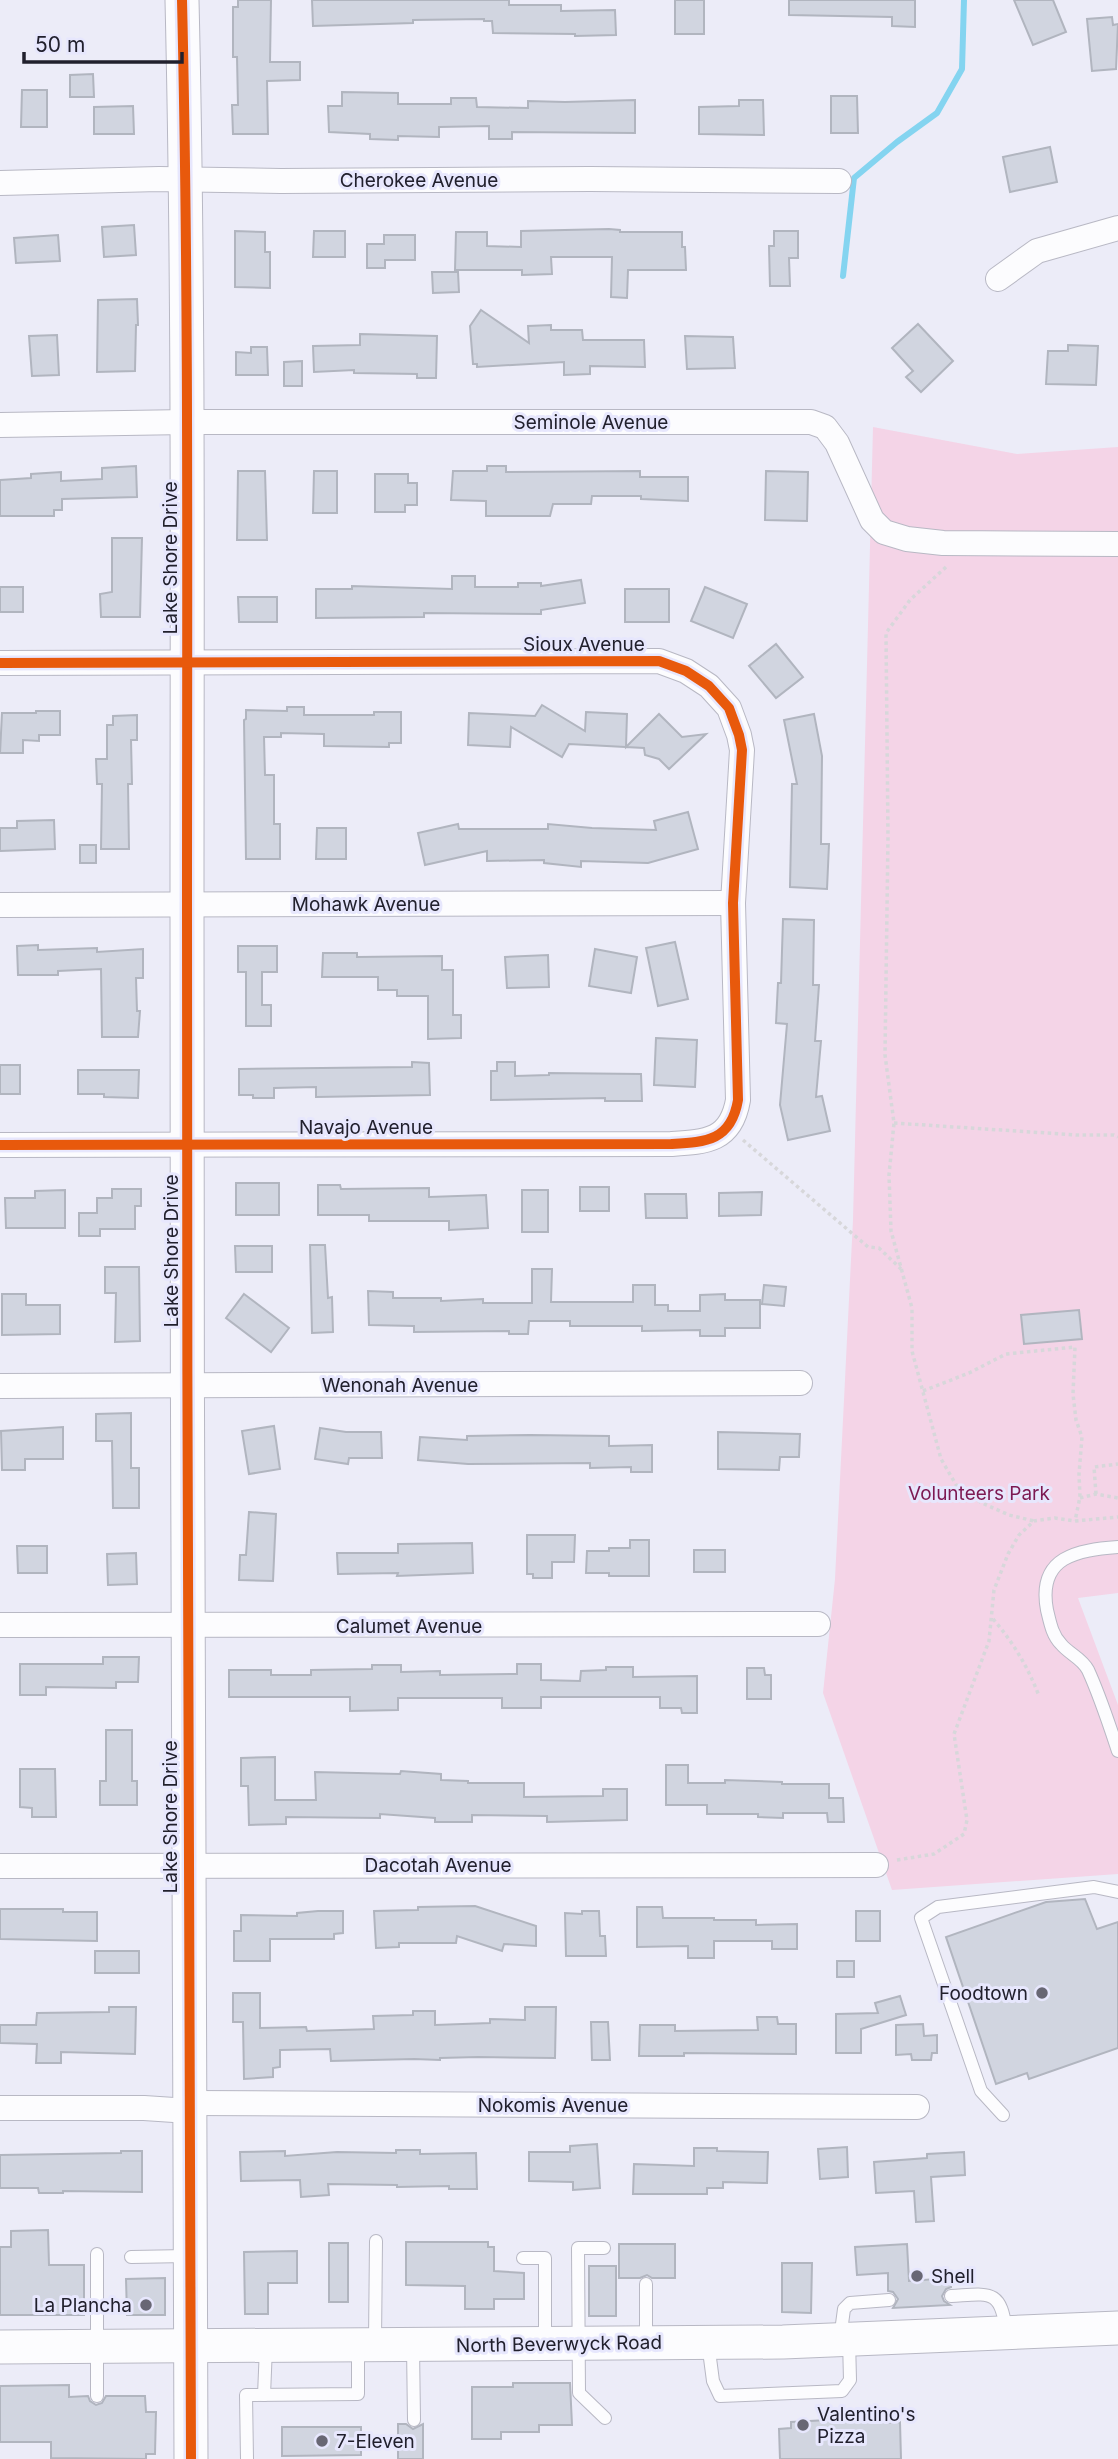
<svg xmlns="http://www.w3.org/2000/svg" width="1118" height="2459" font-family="Inter,sans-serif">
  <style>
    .green { fill: #f4d4e7 }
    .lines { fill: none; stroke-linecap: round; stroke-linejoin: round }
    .stream { stroke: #84d4f0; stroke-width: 6 }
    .building { fill: #d1d5e0; stroke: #b1b5bf; stroke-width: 2 }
    .lane-casing { stroke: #b8b8c4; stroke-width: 14 }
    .street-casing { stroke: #b8b8c4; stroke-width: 26 }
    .secondary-casing { stroke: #b8b8c4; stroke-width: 35 }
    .path { stroke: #d7d7da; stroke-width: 3.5; stroke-dasharray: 3.5 3.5; stroke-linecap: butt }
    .lane { stroke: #fcfcfe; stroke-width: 12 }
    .street { stroke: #fcfcfe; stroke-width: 24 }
    .secondary { stroke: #fcfcfe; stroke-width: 33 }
    .cycleway-casing { stroke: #e7e7fd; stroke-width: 15 }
    .cycleway { stroke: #e8590c; stroke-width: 10 }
    .poi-dot { fill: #686774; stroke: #e7e7fd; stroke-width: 2.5 }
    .labels { text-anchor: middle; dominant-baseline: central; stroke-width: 6; stroke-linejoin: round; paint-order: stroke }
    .street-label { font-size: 19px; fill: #21202d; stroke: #e7e7fd }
    .park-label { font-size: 19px; fill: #7d1a53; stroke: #e7e7fd }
    .poi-label { font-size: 19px; fill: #21202d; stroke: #e7e7fd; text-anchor: start }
  </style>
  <rect width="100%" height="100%" fill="#ececf8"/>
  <polygon class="green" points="873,427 1017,454 1118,447 1118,1593 1078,1598 1118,1705 1118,1874 892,1890 823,1693 835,1579 853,1220"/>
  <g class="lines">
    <polyline class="stream" points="843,276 854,178 897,142 937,113 962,69 964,0"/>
  </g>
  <g class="building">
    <polygon points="238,0 271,0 270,62 300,62 300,80 267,81 268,134 233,134 232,105 238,105 237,57 233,57 233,7 238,7"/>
    <polygon points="312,0 509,0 509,5 561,5 561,11 615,10 616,35 575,36 575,34 493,33 492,21 484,21 484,19 413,20 413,23 313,26"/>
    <rect x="675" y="0" width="29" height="34"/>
    <polygon points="789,0 915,0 915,27 892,26 892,17 789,15"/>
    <polygon points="1014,0 1053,0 1066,32 1033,45"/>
    <polygon points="1112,17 1113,25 1118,24 1116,69 1092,71 1087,19"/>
    <polygon points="93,74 94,97 70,97 70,75"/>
    <polygon points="22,90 47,90 47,127 21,127"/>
    <polygon points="342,92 398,93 398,104 451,104 451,98 476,98 477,107 528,108 528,101 565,102 635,100 635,133 512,132 512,139 489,139 489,126 439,127 439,137 398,136 398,140 370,139 370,134 329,132 328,106 342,106"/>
    <polygon points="831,96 857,96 858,133 831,133"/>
    <polygon points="739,100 763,100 764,135 699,134 699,107 739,106"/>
    <polygon points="133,106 134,134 94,134 94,107"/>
    <polygon points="1050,147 1057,182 1010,192 1003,157"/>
    <polygon points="134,225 136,255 104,257 102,227"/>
    <polygon points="609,229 620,230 620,232 682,232 682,247 685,247 686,270 628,270 627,298 611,297 612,257 551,257 552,274 522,275 522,270 455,270 456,232 487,232 487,246 521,247 521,231"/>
    <polygon points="235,231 265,232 265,252 270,252 270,288 235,287"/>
    <polygon points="314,231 345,231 345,257 313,257"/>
    <polygon points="774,231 798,231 798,258 789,258 790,286 770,286 769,246 774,246"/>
    <polygon points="58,235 60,261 16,263 14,238"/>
    <polygon points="384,235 415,235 415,260 385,260 385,268 367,268 367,244 384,244"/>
    <polygon points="432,272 458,272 459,292 433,293"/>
    <polygon points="137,299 138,325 136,325 135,371 97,372 98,300"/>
    <polygon points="481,310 529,343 528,326 551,325 551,330 582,330 583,340 644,340 645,367 590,366 590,374 564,375 564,362 477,367 477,364 473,364 470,326"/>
    <polygon points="918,324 953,361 921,392 906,377 913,371 892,348"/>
    <polygon points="360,334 437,336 436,378 417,378 417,374 354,373 354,370 314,372 313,346 360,345"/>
    <polygon points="57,335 59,375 32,376 29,336"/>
    <polygon points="685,336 733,337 735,368 687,369"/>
    <polygon points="1068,345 1098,346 1096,385 1046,384 1048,351 1068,351"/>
    <polygon points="251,347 267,347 268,375 236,375 236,352 251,353"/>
    <polygon points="302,361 302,386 284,386 284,362"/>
    <polygon points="136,466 137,497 62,499 62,510 54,510 54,516 0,516 0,480 31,478 31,474 61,472 61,481 102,479 102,468"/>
    <polygon points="487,466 506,466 506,472 640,471 640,477 688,477 688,501 641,499 641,496 592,496 591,504 553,504 550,516 486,516 486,501 451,500 453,471 487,471"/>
    <polygon points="238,471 265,471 267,540 237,540"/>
    <polygon points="314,471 337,471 337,513 313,513"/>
    <polygon points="766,471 808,472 807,521 765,520"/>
    <polygon points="375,474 408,474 408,483 417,483 417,505 405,505 405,512 375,512"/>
    <polygon points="112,538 142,538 140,617 101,617 100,594 112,592"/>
    <polygon points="452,576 475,576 475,587 518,587 518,583 541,583 541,586 581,580 585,603 541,610 541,614 424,613 424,617 316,618 316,589 352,589 352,586 452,589"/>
    <rect x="0" y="587" width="23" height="25"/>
    <polygon points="705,587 747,604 733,638 691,621"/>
    <rect x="625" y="589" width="44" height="33"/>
    <polygon points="238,597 277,597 277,622 239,622"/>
    <polygon points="776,644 803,677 776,698 749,666"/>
    <polygon points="542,705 585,731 586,712 627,714 626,747 659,714 682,737 706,734 669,769 659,759 645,755 644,748 569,744 562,757 511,727 510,747 468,745 469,713 535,716"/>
    <polygon points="287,707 304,707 304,715 374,715 374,712 401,712 401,743 389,743 389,747 324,746 324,734 281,733 281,737 264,737 265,775 274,775 274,824 280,824 280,859 246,859 244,720 246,719 246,710 287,711"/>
    <polygon points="36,711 60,711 60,735 39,735 39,741 23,740 23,753 0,753 2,713 36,713"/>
    <polygon points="814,714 822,756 821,844 829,844 827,889 790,887 792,784 797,784 784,720"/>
    <polygon points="137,715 137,740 131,740 132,784 128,784 129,849 101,849 102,784 97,784 96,759 107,759 107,725 113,725 113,716"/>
    <polygon points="688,812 698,849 648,863 581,861 581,867 544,863 544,860 487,861 487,851 425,865 418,833 458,824 459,829 548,829 548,824 592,828 656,830 654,821"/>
    <polygon points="54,820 55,849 0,851 0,828 17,828 17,821"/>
    <polygon points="317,828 346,828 346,859 316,859"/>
    <rect x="80" y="845" width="16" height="18"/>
    <polygon points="783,919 814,920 813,985 819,985 815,1041 821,1041 816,1097 822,1096 830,1131 788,1140 780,1105 787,1024 776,1023 778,983 781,983"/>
    <polygon points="675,942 688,999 658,1006 646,948"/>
    <polygon points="38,945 38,950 97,948 97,952 143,949 143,978 136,978 137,1011 140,1011 138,1037 102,1037 101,969 58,971 58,975 18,975 17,946"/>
    <polygon points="238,946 277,946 277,972 262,972 262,1005 271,1005 271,1026 246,1026 246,972 238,972"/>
    <polygon points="595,949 637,957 631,993 589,986"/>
    <polygon points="323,953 357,953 357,957 442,956 442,970 453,970 453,1015 461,1015 461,1038 428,1039 428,996 397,996 397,990 378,990 378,977 322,977"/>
    <polygon points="548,955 549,987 507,988 505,957"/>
    <polygon points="656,1038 697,1040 695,1087 654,1085"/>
    <polygon points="412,1062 429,1063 430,1095 316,1097 316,1087 274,1088 274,1098 253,1098 253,1095 239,1095 239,1069 412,1067"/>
    <polygon points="497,1062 515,1062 515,1076 549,1075 549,1073 641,1074 642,1101 605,1101 605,1098 491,1100 491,1071 497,1071"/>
    <rect x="0" y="1065" width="20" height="29"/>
    <polygon points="78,1070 139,1070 138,1098 104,1097 104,1094 78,1094"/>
    <rect x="236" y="1183" width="43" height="32"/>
    <polygon points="318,1185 340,1185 341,1189 429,1188 429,1197 486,1195 488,1228 449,1230 449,1221 369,1221 369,1215 318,1215"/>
    <rect x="580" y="1187" width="29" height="24"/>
    <polygon points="112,1189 141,1189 141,1206 135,1206 135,1229 100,1229 100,1236 79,1236 79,1213 97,1213 97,1198 112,1198"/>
    <polygon points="65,1190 65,1228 6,1228 5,1198 35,1198 35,1191"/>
    <rect x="522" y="1190" width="26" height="42"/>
    <polygon points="762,1192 761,1215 719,1216 719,1193"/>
    <polygon points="645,1194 686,1194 687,1218 646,1218"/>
    <polygon points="310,1245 325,1245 328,1298 332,1297 333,1332 312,1333"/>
    <polygon points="235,1246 272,1246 272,1272 236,1272"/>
    <polygon points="105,1267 139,1267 140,1341 115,1342 116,1293 105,1293"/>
    <polygon points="532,1269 552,1269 551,1302 633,1302 633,1285 655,1285 655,1305 668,1305 668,1311 700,1311 700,1295 725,1294 725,1300 760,1300 760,1328 725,1328 725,1336 700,1336 700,1330 642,1331 642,1326 570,1326 570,1321 529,1321 528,1334 509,1334 509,1331 414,1332 414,1326 369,1325 368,1291 393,1292 393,1298 441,1298 441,1301 483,1299 483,1303 532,1303"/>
    <polygon points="764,1285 786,1287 784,1306 762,1304"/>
    <polygon points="2,1294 26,1294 26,1305 60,1305 60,1334 2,1335"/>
    <polygon points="244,1294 289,1328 271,1352 226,1318"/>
    <polygon points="1079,1310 1082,1339 1024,1344 1021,1315"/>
    <polygon points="131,1413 131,1468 139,1468 139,1508 113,1508 112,1441 96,1441 96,1414"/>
    <polygon points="274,1426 280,1469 249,1474 242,1431"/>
    <polygon points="63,1427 63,1459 25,1459 25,1470 2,1470 1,1431"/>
    <polygon points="320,1428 346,1432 381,1432 382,1458 349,1458 348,1464 315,1459"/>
    <polygon points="718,1432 800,1434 799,1457 780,1457 779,1470 718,1469"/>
    <polygon points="530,1435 609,1436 609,1446 652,1445 652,1472 631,1472 631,1467 590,1468 590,1463 468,1464 418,1460 420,1437 467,1440 467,1436"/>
    <polygon points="249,1512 276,1514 273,1581 239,1580 240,1555 246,1555"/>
    <polygon points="527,1535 575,1535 574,1562 552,1562 552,1578 533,1578 533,1574 527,1574"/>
    <polygon points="630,1540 649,1540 649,1576 609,1576 609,1573 586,1573 587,1551 609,1551 609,1548 630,1548"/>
    <polygon points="472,1543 473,1573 397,1576 398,1573 338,1574 337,1553 398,1553 398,1544"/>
    <polygon points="17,1546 47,1546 47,1573 18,1573"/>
    <rect x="694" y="1550" width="31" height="22"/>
    <polygon points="136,1553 137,1584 108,1585 107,1554"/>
    <polygon points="103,1657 139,1657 138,1682 116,1682 116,1688 46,1687 46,1695 20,1695 20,1664 103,1664"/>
    <polygon points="517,1664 541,1664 541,1680 580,1681 581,1671 606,1670 606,1667 633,1667 633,1677 697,1676 697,1713 682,1713 681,1708 660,1708 660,1697 541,1697 541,1708 502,1708 502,1698 398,1698 398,1710 350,1711 350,1697 229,1697 229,1670 271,1670 271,1675 311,1675 311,1670 372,1669 372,1665 401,1665 401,1672 440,1671 440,1675 517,1674"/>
    <polygon points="747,1668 764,1668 765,1675 771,1675 771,1699 747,1699"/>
    <polygon points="106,1730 132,1730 132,1781 137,1781 137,1805 100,1805 100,1781 106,1781"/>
    <polygon points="275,1757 275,1800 316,1800 315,1772 400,1774 401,1771 441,1774 441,1780 468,1781 468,1783 524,1783 524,1797 603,1796 603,1789 627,1789 627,1820 547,1822 547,1816 472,1815 472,1822 435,1822 435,1818 380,1814 380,1818 286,1817 286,1824 249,1825 248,1786 241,1786 241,1758"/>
    <polygon points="666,1765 688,1765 688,1783 725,1783 725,1780 782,1782 782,1784 829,1784 829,1798 843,1798 844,1822 828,1822 827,1813 783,1813 783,1818 758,1817 758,1814 707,1814 707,1805 666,1805"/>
    <polygon points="20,1769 55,1769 56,1817 32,1817 32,1808 20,1807"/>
    <polygon points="1085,1899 1097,1929 1118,1922 1118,2048 1029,2079 1027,2073 996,2084 946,1937 1046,1902"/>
    <polygon points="475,1906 536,1926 536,1946 504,1944 502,1951 457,1936 456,1943 399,1943 399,1947 376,1948 374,1911 418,1910 418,1907"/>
    <polygon points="637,1907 662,1907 663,1918 714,1918 714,1920 756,1920 756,1925 797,1924 797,1949 772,1949 772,1941 714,1941 714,1958 688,1958 688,1946 637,1947"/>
    <polygon points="0,1909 63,1909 63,1912 97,1912 97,1941 0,1939"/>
    <polygon points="318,1911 343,1911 343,1933 334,1934 334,1939 270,1939 270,1961 234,1961 234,1931 241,1931 241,1915 297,1916 297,1913"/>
    <polygon points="582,1911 599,1911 600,1936 605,1936 606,1956 566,1956 565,1913 582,1914"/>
    <rect x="856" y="1911" width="24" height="30"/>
    <rect x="95" y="1951" width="44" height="22"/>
    <rect x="837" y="1961" width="17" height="16"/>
    <polygon points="233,1993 260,1993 260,2028 306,2027 307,2031 374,2029 373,2016 413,2015 413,2011 435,2011 435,2025 490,2023 490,2019 525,2020 525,2007 556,2007 555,2058 478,2057 440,2058 440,2060 414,2059 331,2061 330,2049 280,2050 280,2067 273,2068 273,2077 244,2079 243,2022 233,2022"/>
    <polygon points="900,1996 906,2015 861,2029 861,2053 836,2053 836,2014 878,2013 875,2003"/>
    <polygon points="109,2007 136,2007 135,2054 61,2052 61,2063 36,2063 37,2044 0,2043 0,2025 36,2025 37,2013 109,2012"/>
    <polygon points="757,2017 777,2017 778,2024 796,2024 796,2054 684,2053 684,2056 639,2056 640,2025 675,2025 675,2031 758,2030"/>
    <polygon points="591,2022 608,2022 610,2060 592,2060"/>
    <polygon points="923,2024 924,2036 937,2035 937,2053 932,2053 931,2060 912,2060 911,2054 896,2055 896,2025"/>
    <polygon points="597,2144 600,2188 573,2190 573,2182 529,2181 529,2152 570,2152 570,2146"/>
    <polygon points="847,2147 848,2177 820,2179 818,2149"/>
    <polygon points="694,2148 717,2148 717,2151 768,2152 767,2183 723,2182 723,2188 707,2188 707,2194 633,2194 634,2164 694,2166"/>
    <polygon points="396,2150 420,2150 420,2154 476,2153 477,2189 449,2189 449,2186 397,2187 397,2185 328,2184 329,2195 301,2197 300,2180 241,2181 240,2152 285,2151 285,2156 337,2152 396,2153"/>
    <polygon points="121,2151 142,2151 142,2192 63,2191 63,2193 39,2193 38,2188 0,2188 0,2155 121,2153"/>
    <polygon points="964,2152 965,2175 931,2177 934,2221 916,2222 914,2191 876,2193 874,2162 927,2158 927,2154"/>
    <polygon points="48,2230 49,2265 84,2265 84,2315 0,2315 0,2247 11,2247 11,2231"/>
    <polygon points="406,2242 488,2242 488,2247 494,2247 494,2271 524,2273 524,2299 494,2299 494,2309 465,2309 465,2286 406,2285"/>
    <rect x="329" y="2243" width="19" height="59"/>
    <polygon points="619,2244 675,2244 675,2278 652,2278 647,2275 640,2278 619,2278"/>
    <polygon points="907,2244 909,2281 950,2278 951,2287 946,2289 942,2296 944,2301 950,2305 893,2308 898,2299 893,2292 888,2291 888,2273 857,2275 855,2247"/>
    <polygon points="297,2251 297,2283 268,2283 268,2314 245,2314 244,2252"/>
    <polygon points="782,2263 812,2263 811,2313 782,2312"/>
    <rect x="589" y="2266" width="27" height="50"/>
    <polygon points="165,2278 165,2315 127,2315 126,2279"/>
    <polygon points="513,2383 570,2383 572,2425 539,2425 539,2432 501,2432 501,2439 472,2439 472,2387 513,2387"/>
    <polygon points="69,2385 69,2397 88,2396 90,2401 96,2405 102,2403 106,2396 145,2396 146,2412 156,2412 155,2454 146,2454 146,2459 51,2458 51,2442 0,2442 0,2386"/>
    <polygon points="885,2417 886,2423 900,2422 901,2459 780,2459 779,2429 791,2428 791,2422"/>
    <polygon points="398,2424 406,2424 413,2429 423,2424 423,2459 398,2459"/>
    <polygon points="282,2427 361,2427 361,2455 282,2456"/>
  </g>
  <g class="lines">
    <g class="lane-casing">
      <g id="lane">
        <path d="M 1118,1547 C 1078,1550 1037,1556 1047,1610 C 1050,1622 1052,1635 1061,1644 C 1069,1654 1082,1658 1088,1670 C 1100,1696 1109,1724 1118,1751"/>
        <polyline points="1003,2115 981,2091 921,1918 938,1907 1094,1887 1118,1892"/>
        <polyline points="604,2248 578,2248 579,2393 605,2418"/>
        <polyline points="97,2254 97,2396"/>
        <polyline points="131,2257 187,2256"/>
        <polyline points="523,2258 545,2258 545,2341"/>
        <path d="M 951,2296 C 989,2294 1001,2288 1006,2331"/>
        <polyline points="840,2339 844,2309 850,2303 889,2300"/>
        <polyline points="375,2342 376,2241"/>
        <polyline points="646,2343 646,2284"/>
        <polyline points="708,2343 713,2381 720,2396 842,2391 850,2380 849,2340"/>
        <polyline points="413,2347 414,2420"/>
        <polyline points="264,2395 266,2347"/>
        <polyline points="247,2459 246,2395 358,2394 358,2346"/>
      </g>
    </g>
    <g class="street-casing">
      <g id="street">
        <polyline points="0,183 159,179 281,181 590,179 839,181"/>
        <polyline points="998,279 1037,251 1118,228"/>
        <polyline points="0,425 187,422 811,422 825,427 837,443 872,520 884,532 907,539 943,543 1118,544"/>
        <path d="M 0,663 L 659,661 L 686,671 L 709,686 L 729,708 L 739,735 L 742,750 L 733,903 L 738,1100 C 731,1141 706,1142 671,1144 L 0,1145"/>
        <polyline points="0,905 733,903"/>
        <polyline points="0,1386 800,1383"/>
        <polyline points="0,1625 818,1624"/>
        <polyline points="0,1866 876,1865"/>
        <polyline points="189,2103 917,2107"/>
        <polyline points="0,2108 144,2108 189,2111"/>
      </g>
    </g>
    <g class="secondary-casing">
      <g id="secondary">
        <path d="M 182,0 C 189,301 187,601 187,902 C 188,1421 186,1940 191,2459"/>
        <polyline points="0,2347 783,2342 1118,2328"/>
      </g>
    </g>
    <g class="path">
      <polyline points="946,567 910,600 886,633 888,837 885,1055 894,1123 889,1175 891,1231 912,1308 912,1351 941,1459 958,1488 982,1503 1009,1515 1034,1521"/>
      <polyline points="894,1123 1077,1135 1114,1135 1118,1137"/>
      <polyline points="743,1140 868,1247 879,1248 901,1269"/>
      <polyline points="923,1391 969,1373 1006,1354 1075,1347 1073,1394 1076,1420 1082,1437 1079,1474 1080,1497 1075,1521"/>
      <polyline points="1096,1494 1094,1467 1118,1464"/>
      <polyline points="1080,1498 1096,1494 1118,1498"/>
      <path d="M 993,1619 C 1013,1642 1028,1667 1039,1696"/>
      <polyline points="897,1860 934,1854 964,1834 967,1820 954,1734 989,1641 994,1590 1008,1554 1019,1535 1034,1521 1055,1518 1075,1521 1118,1517"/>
    </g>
    <use href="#lane" class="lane"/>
    <use href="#street" class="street"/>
    <use href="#secondary" class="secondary"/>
    <g class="cycleway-casing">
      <g id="cycleway">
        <path d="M 182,0 C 189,301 187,601 187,902 C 188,1421 186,1940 191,2459"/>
        <path d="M 0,663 L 659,661 L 686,671 L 709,686 L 729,708 L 739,735 L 742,750 L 733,903 L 738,1100 C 731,1141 706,1142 671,1144 L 0,1145"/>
      </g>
    </g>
    <use href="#cycleway" class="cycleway"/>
  </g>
  <g class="poi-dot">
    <circle cx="1042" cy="1993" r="7"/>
    <circle cx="917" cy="2276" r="7"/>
    <circle cx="146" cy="2305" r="7"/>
    <circle cx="803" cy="2425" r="7"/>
    <circle cx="322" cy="2441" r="7"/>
  </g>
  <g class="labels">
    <g class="street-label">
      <text x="419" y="180">Cherokee Avenue</text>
      <text x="591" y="422">Seminole Avenue</text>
      <text transform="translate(170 558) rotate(-90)">Lake Shore Drive</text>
      <text x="584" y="644">Sioux Avenue</text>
      <text x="366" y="904">Mohawk Avenue</text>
      <text x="366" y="1127">Navajo Avenue</text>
      <text transform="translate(171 1251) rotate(-90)">Lake Shore Drive</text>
      <text x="400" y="1385">Wenonah Avenue</text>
      <text x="409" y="1626">Calumet Avenue</text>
      <text transform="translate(170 1817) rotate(-90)">Lake Shore Drive</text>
      <text x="438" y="1865">Dacotah Avenue</text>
      <text x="553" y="2105">Nokomis Avenue</text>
      <text transform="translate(559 2344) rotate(-1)">North Beverwyck Road</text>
    </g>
    <g class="park-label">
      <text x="979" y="1493">Volunteers Park</text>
    </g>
    <g class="poi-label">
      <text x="1028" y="1993" text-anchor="end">Foodtown</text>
      <text x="931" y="2276">Shell</text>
      <text x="132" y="2305" text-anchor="end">La Plancha</text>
      <text x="817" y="2414">Valentino's<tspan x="817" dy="22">Pizza</tspan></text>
      <text x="336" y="2441">7-Eleven</text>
    </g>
  </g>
  <path d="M24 52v10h158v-10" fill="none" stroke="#21202d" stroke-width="3.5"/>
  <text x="35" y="52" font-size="21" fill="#21202d" stroke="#e7e7fd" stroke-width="5" paint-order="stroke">50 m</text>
</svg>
